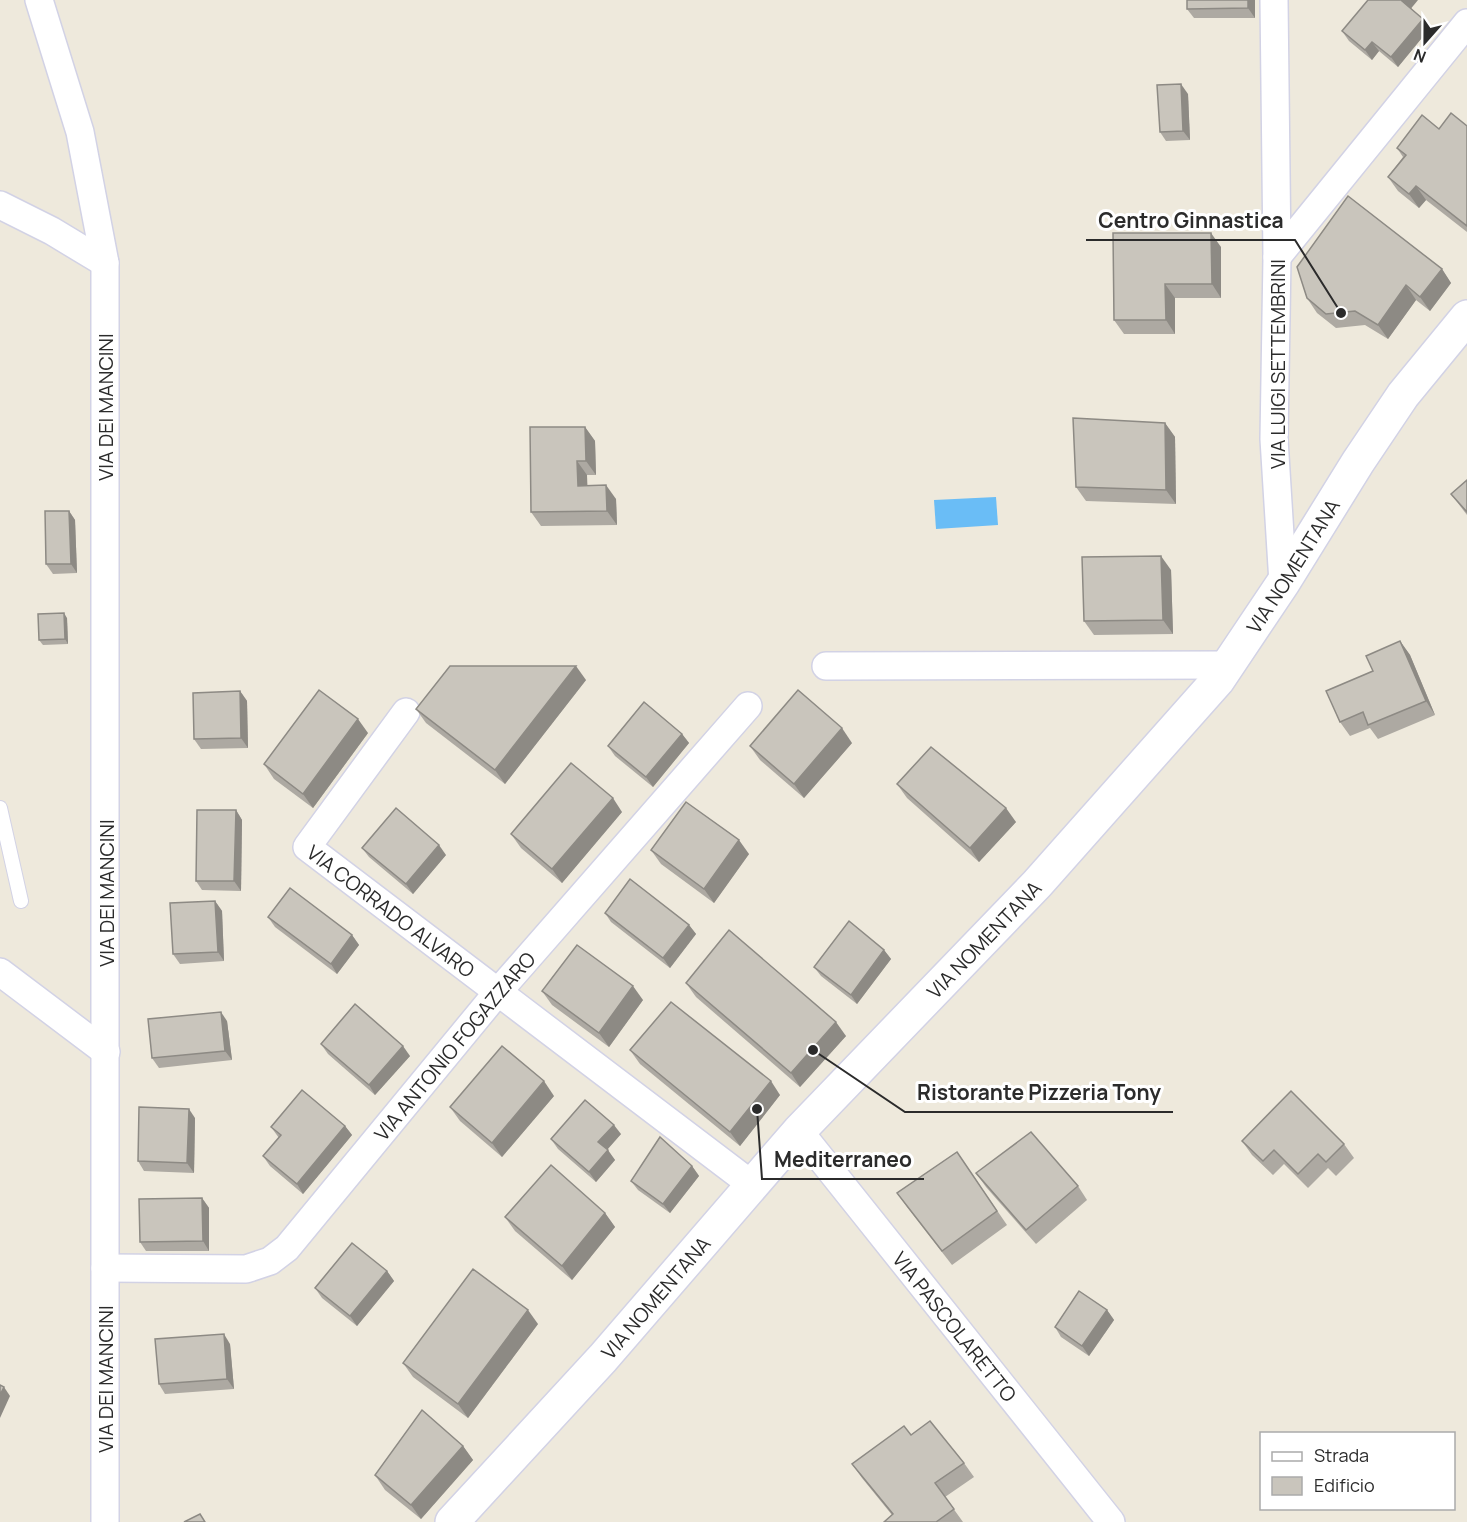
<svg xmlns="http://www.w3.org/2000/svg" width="1467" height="1522" font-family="Manrope,sans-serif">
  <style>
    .water { fill: #6abdf6 }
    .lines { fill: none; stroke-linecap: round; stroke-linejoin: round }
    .service-casing { stroke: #d2d2e5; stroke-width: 16 }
    .minor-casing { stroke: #d2d2e5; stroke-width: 30 }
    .secondary-casing { stroke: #d2d2e5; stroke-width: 36 }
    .service { stroke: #fff; stroke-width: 14 }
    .minor { stroke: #fff; stroke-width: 27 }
    .secondary { stroke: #fff; stroke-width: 33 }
    .wall { fill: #ada9a2 }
    .shaded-wall { fill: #8d8a84 }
    .building { fill: #c9c5bc; stroke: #8d8a84; stroke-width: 1.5 }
    .labels { text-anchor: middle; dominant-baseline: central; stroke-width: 6; stroke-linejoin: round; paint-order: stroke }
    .street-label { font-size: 20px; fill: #2b2b2b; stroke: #fff }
    .leader { fill: none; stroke: #2b2b2b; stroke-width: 2 }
    .callout-dot { fill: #2b2b2b; stroke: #fff; stroke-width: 2 }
    .callout-label { font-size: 21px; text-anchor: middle; font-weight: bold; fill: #2b2b2b; stroke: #fff; stroke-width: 6; stroke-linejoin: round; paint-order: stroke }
  </style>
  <rect width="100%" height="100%" fill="#eee9dc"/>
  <polygon class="water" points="996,497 998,525 936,529 934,500"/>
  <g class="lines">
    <g class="service-casing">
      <polyline id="service" points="0,808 21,901"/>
    </g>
    <g class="minor-casing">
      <g id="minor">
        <polyline points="39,0 80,132 105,263 105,1522"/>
        <polyline points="1274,0 1277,257 1274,439 1283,583"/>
        <polyline points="0,205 52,231 105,263"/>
        <polyline points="1277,257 1467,23"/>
        <polyline points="826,666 1229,665"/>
        <path id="s1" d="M 406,712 L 307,847 L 751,1184"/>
        <polyline points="0,972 106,1052"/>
        <path id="s2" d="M 799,1131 L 1111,1522"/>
        <path id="s3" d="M 105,1268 L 246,1269 L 270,1261 L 287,1248 L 497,993 L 748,706"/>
      </g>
    </g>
    <g class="secondary-casing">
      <g id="secondary">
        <path id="s4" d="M 452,1522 L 603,1358 L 799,1131 L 1037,884 L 1218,680 L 1283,583 L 1358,462 L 1403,395 L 1467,317"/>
      </g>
    </g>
    <use href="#service" class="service"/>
    <use href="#minor" class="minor"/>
    <use href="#secondary" class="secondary"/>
  </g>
  <g class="wall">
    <polygon points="1187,0 1255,0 1255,18 1194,18 1187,9"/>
    <polygon points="1411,8 1430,28 1398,67 1379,51 1372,60 1349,41 1342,31"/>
    <polygon points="1188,94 1190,140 1166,141 1160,132"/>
    <polygon points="1467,126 1467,232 1426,200 1419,208 1398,191 1388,177 1403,157 1397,148 1439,129"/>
    <polygon points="1113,233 1221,247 1221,298 1175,298 1175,334 1124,334 1114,320"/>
    <polygon points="1442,269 1451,283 1430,311 1416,300 1388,339 1365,325 1336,328 1317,313 1307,298"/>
    <polygon points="1165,423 1175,437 1176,504 1086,501 1076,487"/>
    <polygon points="585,427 595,441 596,475 587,475 587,486 616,499 617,525 541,526 531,512"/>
    <polygon points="1467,480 1467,515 1451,494"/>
    <polygon points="69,511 75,520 77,573 53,574 46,564"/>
    <polygon points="1171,570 1173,634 1094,635 1084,621"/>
    <polygon points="67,618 68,644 43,645 39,640"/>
    <polygon points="1400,641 1410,655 1435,715 1378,739 1370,728 1350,736 1340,722 1373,671"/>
    <polygon points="586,680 505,784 426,723 416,709"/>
    <polygon points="240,691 247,701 248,748 201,749 194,739"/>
    <polygon points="368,733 313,808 274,779 264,764"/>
    <polygon points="682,734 689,743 653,787 615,756 608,746"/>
    <polygon points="852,743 804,798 760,760 750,746"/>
    <polygon points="897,784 1016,822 979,862 907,798"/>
    <polygon points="236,810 242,820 241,891 202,890 196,881"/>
    <polygon points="622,812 562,883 521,848 511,834"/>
    <polygon points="362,848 446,855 413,894 369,857"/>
    <polygon points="651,850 749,854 714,903 661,864"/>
    <polygon points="215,901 222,911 224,961 180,964 173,954"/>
    <polygon points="605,913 689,925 696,934 670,968 611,922"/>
    <polygon points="268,917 352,935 359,945 337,974 275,927"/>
    <polygon points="884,950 891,959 857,1004 821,976 814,967"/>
    <polygon points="686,983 846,1036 800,1087 696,997"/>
    <polygon points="542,991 643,1000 609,1047 552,1005"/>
    <polygon points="227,1021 232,1060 159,1068 152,1058"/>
    <polygon points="321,1044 410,1056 375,1095 328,1054"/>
    <polygon points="630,1050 780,1095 740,1146 640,1064"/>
    <polygon points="554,1096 502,1157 460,1121 450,1107"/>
    <polygon points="195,1118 194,1173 144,1171 138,1161"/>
    <polygon points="345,1126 352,1135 303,1194 270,1166 263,1156 279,1138 271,1127"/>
    <polygon points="621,1134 607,1150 615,1160 596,1182 558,1149 551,1139"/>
    <polygon points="1242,1141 1344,1144 1354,1158 1336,1176 1328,1168 1308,1188 1284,1164 1273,1175 1252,1155"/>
    <polygon points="957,1152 1007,1225 952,1265 907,1207 897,1193"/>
    <polygon points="692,1166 699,1176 670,1213 638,1190 631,1181"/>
    <polygon points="976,1173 1078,1186 1087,1200 1036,1244 986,1187"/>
    <polygon points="202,1198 209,1208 209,1251 146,1251 140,1242"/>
    <polygon points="605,1213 615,1227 572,1280 515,1231 505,1217"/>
    <polygon points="387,1271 394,1281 357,1326 322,1298 315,1288"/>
    <polygon points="1107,1310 1114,1320 1089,1356 1061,1337 1055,1327"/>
    <polygon points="538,1324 468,1418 413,1377 403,1363"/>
    <polygon points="230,1344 234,1389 165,1394 159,1384"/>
    <polygon points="911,1435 964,1463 974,1477 945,1497 963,1522 884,1522 892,1515 862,1478 852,1464"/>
    <polygon points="463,1446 473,1460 421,1519 385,1490 375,1475"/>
  </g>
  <g class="shaded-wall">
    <polygon points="1248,0 1255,0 1255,18 1248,8"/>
    <polygon points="1403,0 1418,0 1409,11 1402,1"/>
    <polygon points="1423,19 1430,28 1398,67 1391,57"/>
    <polygon points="1372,42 1379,51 1372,60 1365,50"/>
    <polygon points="1181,84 1188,94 1190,140 1183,131"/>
    <polygon points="1416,186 1426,200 1419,208 1409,194"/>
    <polygon points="1211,233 1221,247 1221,298 1212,284"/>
    <polygon points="1442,269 1451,283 1430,311 1420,297"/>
    <polygon points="1165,284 1175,298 1175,334 1166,320"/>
    <polygon points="1406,285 1416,300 1388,339 1378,325"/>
    <polygon points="1165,423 1175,437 1176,504 1166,490"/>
    <polygon points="585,427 595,441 596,475 586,461"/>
    <polygon points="577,461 587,475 588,500 578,486"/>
    <polygon points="606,485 616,499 617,525 607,511"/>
    <polygon points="69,511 75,520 77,573 71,564"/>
    <polygon points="1161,556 1171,570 1173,634 1163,620"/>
    <polygon points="64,613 67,618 68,644 65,639"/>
    <polygon points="1400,641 1410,655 1435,715 1426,701"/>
    <polygon points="576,666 586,680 505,784 495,770"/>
    <polygon points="240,691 247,701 248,748 241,738"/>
    <polygon points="358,719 368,733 313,808 303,794"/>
    <polygon points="842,728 852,743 804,798 794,784"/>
    <polygon points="682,734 689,743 653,787 646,777"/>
    <polygon points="613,798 622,812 562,883 552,869"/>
    <polygon points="1006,808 1016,822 979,862 970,848"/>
    <polygon points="236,810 242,820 241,891 234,881"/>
    <polygon points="739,840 749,854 714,903 704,889"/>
    <polygon points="439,845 446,855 413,894 406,884"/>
    <polygon points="215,901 222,911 224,961 218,952"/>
    <polygon points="689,925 696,934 670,968 663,958"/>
    <polygon points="352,935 359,945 337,974 331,964"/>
    <polygon points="884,950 891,959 857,1004 851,995"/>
    <polygon points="633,986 643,1000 609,1047 599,1033"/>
    <polygon points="221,1012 227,1021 232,1060 225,1051"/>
    <polygon points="836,1022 846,1036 800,1087 791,1073"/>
    <polygon points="403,1046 410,1056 375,1095 369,1085"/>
    <polygon points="544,1081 554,1096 502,1157 492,1143"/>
    <polygon points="771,1081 780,1095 740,1146 730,1132"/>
    <polygon points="189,1109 195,1118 194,1173 187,1163"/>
    <polygon points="614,1125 621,1134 605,1152 598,1142"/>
    <polygon points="345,1126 352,1135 303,1194 297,1184"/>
    <polygon points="608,1150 615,1160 596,1182 589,1172"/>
    <polygon points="692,1166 699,1176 670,1213 663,1204"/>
    <polygon points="202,1198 209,1208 209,1251 203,1241"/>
    <polygon points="605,1213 615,1227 572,1280 562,1266"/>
    <polygon points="387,1271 394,1281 357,1326 350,1316"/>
    <polygon points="528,1310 538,1324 468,1418 458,1404"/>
    <polygon points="1107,1310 1114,1320 1089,1356 1082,1346"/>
    <polygon points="224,1334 230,1344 234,1389 227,1379"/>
    <polygon points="4,1387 10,1396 0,1418 0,1395"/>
    <polygon points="463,1446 473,1460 421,1519 411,1505"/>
  </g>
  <g class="building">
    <polygon points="1187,0 1248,0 1248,8 1187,9"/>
    <polygon points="1368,0 1403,0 1402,1 1423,19 1391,57 1372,42 1365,50 1342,31"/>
    <polygon points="1181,84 1183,131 1160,132 1157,85"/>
    <polygon points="1451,113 1467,126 1467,226 1416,186 1409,194 1388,177 1406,155 1397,148 1422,115 1439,129"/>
    <polygon points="1348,196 1442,269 1420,297 1406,285 1378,325 1355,311 1326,314 1307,298 1297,267"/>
    <polygon points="1113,233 1211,233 1212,284 1165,284 1166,320 1114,320"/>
    <polygon points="1073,418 1165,423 1166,490 1076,487"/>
    <polygon points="530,427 585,427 586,461 577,461 578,486 606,485 607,511 531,512"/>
    <polygon points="1467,480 1467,512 1451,494"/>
    <polygon points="45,511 69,511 71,564 46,564"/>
    <polygon points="1161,556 1163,620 1084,621 1082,557"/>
    <polygon points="64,613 65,639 39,640 38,614"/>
    <polygon points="1400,641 1426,701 1368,725 1363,712 1340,722 1326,691 1373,671 1366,656"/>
    <polygon points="450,666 576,666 495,770 416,709"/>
    <polygon points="319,690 358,719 303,794 264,764"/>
    <polygon points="798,690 842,728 794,784 750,746"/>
    <polygon points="240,691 241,738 194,739 193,693"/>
    <polygon points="644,702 682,734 646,777 608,746"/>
    <polygon points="931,747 1006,808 970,848 897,784"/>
    <polygon points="571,763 613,798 552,869 511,834"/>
    <polygon points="686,802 739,840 704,889 651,850"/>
    <polygon points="396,808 439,845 406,884 362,848"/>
    <polygon points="197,810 236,810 234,881 196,881"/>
    <polygon points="630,879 689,925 663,958 605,913"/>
    <polygon points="290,888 352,935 331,964 268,917"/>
    <polygon points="215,901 218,952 173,954 170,903"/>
    <polygon points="849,921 884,950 851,995 814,967"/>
    <polygon points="729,930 836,1022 791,1073 686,983"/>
    <polygon points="577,945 633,986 599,1033 542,991"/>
    <polygon points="671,1002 771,1081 730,1132 630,1050"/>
    <polygon points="355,1004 403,1046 369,1085 321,1044"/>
    <polygon points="221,1012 225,1051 152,1058 148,1019"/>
    <polygon points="502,1046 544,1081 492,1143 450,1107"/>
    <polygon points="302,1090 345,1126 297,1184 263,1156 281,1135 271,1127"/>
    <polygon points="1291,1091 1344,1144 1326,1162 1318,1154 1298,1174 1274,1150 1263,1161 1242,1141"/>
    <polygon points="585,1100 614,1125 598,1142 608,1150 589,1172 551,1139"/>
    <polygon points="139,1107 189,1109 187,1163 138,1161"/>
    <polygon points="1031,1132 1078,1186 1026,1230 976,1173"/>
    <polygon points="660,1137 692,1166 663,1204 631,1181"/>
    <polygon points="957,1152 997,1211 942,1251 897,1193"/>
    <polygon points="551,1165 605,1213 562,1266 505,1217"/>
    <polygon points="202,1198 203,1241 140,1242 139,1199"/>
    <polygon points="352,1243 387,1271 350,1316 315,1288"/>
    <polygon points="473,1269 528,1310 458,1404 403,1363"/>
    <polygon points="1079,1291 1107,1310 1082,1346 1055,1327"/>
    <polygon points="224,1334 227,1379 159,1384 155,1339"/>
    <polygon points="0,1385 4,1387 0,1395"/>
    <polygon points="422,1410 463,1446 411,1505 375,1475"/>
    <polygon points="930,1421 964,1463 935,1483 954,1509 936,1522 884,1522 893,1514 852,1464 904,1426 911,1435"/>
    <polygon points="200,1514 205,1522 184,1522"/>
  </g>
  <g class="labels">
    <g class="street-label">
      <text transform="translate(1277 364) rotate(-90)">VIA LUIGI SETTEMBRINI</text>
      <text transform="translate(105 407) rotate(-90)">VIA DEI MANCINI</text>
      <text stroke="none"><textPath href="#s4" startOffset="1275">VIA NOMENTANA</textPath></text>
      <text transform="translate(106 893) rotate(-90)">VIA DEI MANCINI</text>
      <text stroke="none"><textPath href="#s1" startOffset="273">VIA CORRADO ALVARO</textPath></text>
      <text stroke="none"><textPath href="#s4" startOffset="789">VIA NOMENTANA</textPath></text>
      <text stroke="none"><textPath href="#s3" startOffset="450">VIA ANTONIO FOGAZZARO</textPath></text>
      <text stroke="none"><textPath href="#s4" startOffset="303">VIA NOMENTANA</textPath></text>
      <text stroke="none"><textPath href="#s2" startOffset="250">VIA PASCOLARETTO</textPath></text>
      <text transform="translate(105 1379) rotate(-90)">VIA DEI MANCINI</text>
    </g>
  </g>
  <path class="leader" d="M1341 313L1295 240H1086M813 1050L905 1112H1173M757 1109L762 1179H924"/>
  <g class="callout-dot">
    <circle cx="1341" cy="313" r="6"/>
    <circle cx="813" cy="1050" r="6"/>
    <circle cx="757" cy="1109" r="6"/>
  </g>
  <g class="callout-label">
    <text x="1191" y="228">Centro Ginnastica</text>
    <text x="1039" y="1100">Ristorante Pizzeria Tony</text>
    <text x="843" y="1167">Mediterraneo</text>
  </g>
  <rect x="1260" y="1432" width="195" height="78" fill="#ffffff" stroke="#aaaaaa" stroke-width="1.5"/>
  <rect x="1272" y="1452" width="30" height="9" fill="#ffffff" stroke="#aaaaaa" stroke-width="1.5"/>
  <text x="1314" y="1462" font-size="18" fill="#2b2b2b">Strada</text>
  <rect x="1272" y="1477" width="30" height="18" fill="#c9c5bc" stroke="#aaaaaa" stroke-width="1.5"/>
  <text x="1314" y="1492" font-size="18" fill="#2b2b2b">Edificio</text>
  <g transform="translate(1425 42) rotate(201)" stroke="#ffffff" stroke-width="4.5" paint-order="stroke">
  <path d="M0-4.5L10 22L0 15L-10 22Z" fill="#2b2b2b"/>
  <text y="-9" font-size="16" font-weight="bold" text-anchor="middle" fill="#2b2b2b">N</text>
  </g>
</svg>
